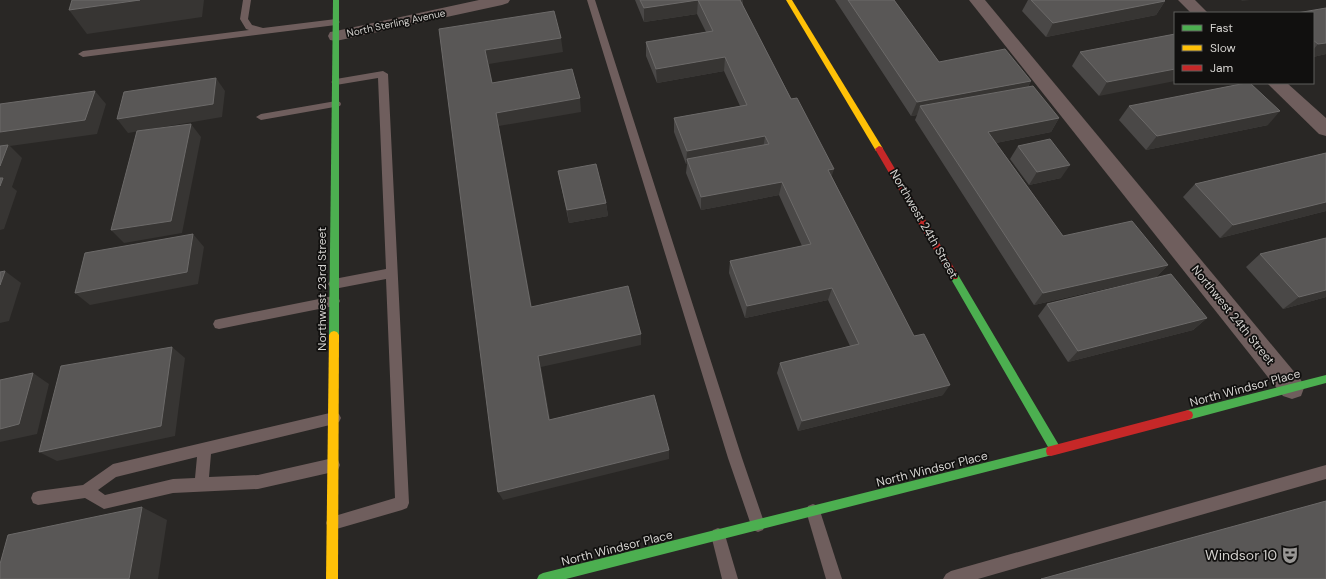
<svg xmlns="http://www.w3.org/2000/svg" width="1326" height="579" font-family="'DM Sans',sans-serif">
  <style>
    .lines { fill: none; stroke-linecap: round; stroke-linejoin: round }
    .lane { fill: #6f5e5d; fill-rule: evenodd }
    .street { fill: #6f5e5d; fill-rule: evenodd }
    .fast { fill: #4caf50; fill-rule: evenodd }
    .slow { fill: #ffc107; fill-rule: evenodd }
    .jam { fill: #c62828; fill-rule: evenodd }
    .wall { fill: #4a4847 }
    .shaded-wall { fill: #373533 }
    .building { fill: #595756; stroke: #6c6a69 }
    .labels { text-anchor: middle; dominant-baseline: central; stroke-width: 3.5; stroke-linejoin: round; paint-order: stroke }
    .far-street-label { font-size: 10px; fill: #d4d2cf; stroke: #11100f }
    .street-label { font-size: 12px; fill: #d4d2cf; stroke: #11100f }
    .near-poi-label { font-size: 14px; fill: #d4d2cf; stroke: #11100f; text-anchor: end }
  </style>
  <rect width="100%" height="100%" fill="#292725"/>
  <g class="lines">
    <g class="lane">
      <polygon points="243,0 251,0 248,19 252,25 263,28 336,19 340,22 336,25 83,57 78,54 83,51 249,30 246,29 240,19"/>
      <polygon points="587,0 595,0 742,458 765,525 763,530 758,532 753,530 751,525 728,458"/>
      <polygon points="383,71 388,74 409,503 407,508 402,510 333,530 328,528 326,523 328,518 395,498 386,279 334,289 330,287 328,284 330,281 334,279 386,269 378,78 336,85 331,82 336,79"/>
      <polygon points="336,101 340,102 341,104 340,106 261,120 256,117 261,114"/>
      <polygon points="334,296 338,297 340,301 338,305 334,306 219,329 215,328 213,324 215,320 219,319"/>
      <path d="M 334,412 L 339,414 L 341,418 L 339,422 L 334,424 L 211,454 L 209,477 L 258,475 L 333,458 L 338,460 L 340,465 L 338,470 L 333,472 L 258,489 L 173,493 L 104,509 L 85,498 L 38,505 L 33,503 L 31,498 L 33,493 L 38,491 L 83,485 L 113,464 ZM 197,457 L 195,478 L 173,479 L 105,495 L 98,490 L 116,477 Z"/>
      <polygon points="1326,465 1326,479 978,579 943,579 946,574 951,571"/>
      <polygon points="813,504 818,506 820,511 842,579 826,579 806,511 808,506"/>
      <polygon points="718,528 723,530 725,535 738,579 722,579 711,535 713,530"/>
    </g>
    <g class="street">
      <polygon points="479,0 510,0 508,3 502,5 336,41 330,40 328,36 330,32 336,31"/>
      <polygon points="969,0 985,0 1301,380 1304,388 1301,396 1292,399 1283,396"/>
      <polygon points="1178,0 1195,0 1208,13 1191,13"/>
      <polygon points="1267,83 1287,83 1326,118 1326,136 1319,134"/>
    </g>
    <g class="fast">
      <polygon points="333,0 339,0 339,335 337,338 334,339 331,338 329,335"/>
      <polygon points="954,272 957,273 1060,447 1061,450 1060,453 566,579 537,579 539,575 543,573 1048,447 951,279 950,276 951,273"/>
      <polygon points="1326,375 1326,383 1188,420 1184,418 1183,415 1184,412 1188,410"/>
    </g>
    <g class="slow">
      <polygon points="786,0 792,0 882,147 883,149 882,151 876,151"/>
      <polygon points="334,331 337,332 339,335 338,579 326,579 329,335 331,332"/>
    </g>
    <g class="jam">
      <polygon points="879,146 882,147 957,273 958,276 957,279 951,279 875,149"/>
      <polygon points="1188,410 1192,412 1193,415 1192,418 1188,420 1051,456 1047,455 1046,451 1047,447 1051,446"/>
    </g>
  </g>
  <g class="wall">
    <polygon points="635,0 743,0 743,6 832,177 943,395 798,431 777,373 780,363 850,346 828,300 745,318 729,273 730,261 802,246 779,195 701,210 686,173 687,164 686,164 674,132 674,118 740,106 724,71 657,83 646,56 646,42 706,32 697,14 644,22"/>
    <polygon points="835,0 894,0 939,62 1031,81 1028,87 1059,118 1051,132 996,143 1063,236 1168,265 1156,277 1034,305 915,120 917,115 911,116"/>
    <polygon points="1028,0 1164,0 1165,1 1156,15 1046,37 1022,11"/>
    <polygon points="1313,13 1326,54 1313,57"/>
    <polygon points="1175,34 1099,96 1072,66 1080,52"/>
    <polygon points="1129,106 1268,125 1146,150 1119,120"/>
    <polygon points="1018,146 1061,178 1029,185 1010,159"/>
    <polygon points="1326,153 1326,211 1220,238 1183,197 1195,184"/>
    <polygon points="558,171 606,203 608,216 569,223"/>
    <polygon points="1260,254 1326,297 1283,309 1246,267"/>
    <polygon points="1047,304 1207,318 1193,330 1068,362 1038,316"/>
  </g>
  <g class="shaded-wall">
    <polygon points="140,0 204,0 202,17 87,34 69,10"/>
    <polygon points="698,0 697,14 644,22 644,8"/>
    <polygon points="737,0 743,0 742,8"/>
    <polygon points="1242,0 1250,0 1241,1"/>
    <polygon points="1165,1 1156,15 1046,37 1053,23"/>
    <polygon points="561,38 563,52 489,64 495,96 492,83 485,50"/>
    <polygon points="1326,43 1326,54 1313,57 1313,50 1318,44"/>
    <polygon points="725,57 724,71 657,83 656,69"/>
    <polygon points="1175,69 1175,81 1099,96 1107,82"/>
    <polygon points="216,78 225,91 222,117 128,133 117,119"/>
    <polygon points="1031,81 1024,94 920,106 917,115 911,116 917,102"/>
    <polygon points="95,91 106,104 97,134 10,146 22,158 12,187 17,191 4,229 0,230 0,132"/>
    <polygon points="580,98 581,112 499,126 534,318 531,307 496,113"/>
    <polygon points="1280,111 1268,125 1146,150 1157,136"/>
    <polygon points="1059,118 1051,132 981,146 988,132"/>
    <polygon points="191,124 201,137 182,233 124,243 111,230"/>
    <polygon points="765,136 763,150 687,159 687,164 686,164 687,151"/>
    <polygon points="1070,165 1061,178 1029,185 1037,172"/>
    <polygon points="834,169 830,182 828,170"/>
    <polygon points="782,182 779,195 701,210 701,197"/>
    <polygon points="1326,202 1326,211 1220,238 1233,225"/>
    <polygon points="606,203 608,216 569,223 567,210"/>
    <polygon points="193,234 204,247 198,284 90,305 75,293"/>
    <polygon points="1168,265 1156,277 1034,305 1043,293"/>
    <polygon points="5,271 21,283 9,321 0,323 0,285"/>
    <polygon points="832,288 828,300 745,318 747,306"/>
    <polygon points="1326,290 1326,297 1283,309 1299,297"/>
    <polygon points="1207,318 1193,330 1068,362 1078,351"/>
    <polygon points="641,334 641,345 541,367 552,430 549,420 538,356"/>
    <polygon points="172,347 185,358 175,436 57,461 39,452"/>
    <polygon points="33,373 49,384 37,434 0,442 0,429"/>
    <polygon points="950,385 943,395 798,431 802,421"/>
    <polygon points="669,450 669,459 503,500 498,492"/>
    <polygon points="142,507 167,520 158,579 129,579"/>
  </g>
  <g class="building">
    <polygon points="72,0 140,0 69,10"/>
    <polygon points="640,0 698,0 644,8"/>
    <polygon points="698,0 740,0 791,99 797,98 834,169 828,170 914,336 924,334 950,385 802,421 780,363 859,344 832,288 747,306 730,261 811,244 782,182 701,197 687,159 769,144 765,136 687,151 674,118 747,105 725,57 656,69 646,42 713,31"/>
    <polygon points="848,0 894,0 939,62 1005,49 1031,81 917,102"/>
    <polygon points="1031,0 1164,0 1165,1 1053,23"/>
    <polygon points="1326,8 1326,43 1318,44 1313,40 1313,13 1297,13"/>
    <polygon points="554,11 561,38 485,50 492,83 572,69 580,98 496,113 531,307 628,286 641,334 538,356 549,420 654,395 669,450 498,492 439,29"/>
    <polygon points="1175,34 1175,69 1107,82 1080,52"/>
    <polygon points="216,78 213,104 117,119 124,92"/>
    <polygon points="1246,83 1250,83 1280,111 1157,136 1129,106"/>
    <polygon points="1033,86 1059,118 988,132 1063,236 1132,221 1168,265 1043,293 920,106"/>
    <polygon points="95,91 85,120 0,132 0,104"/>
    <polygon points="191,124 171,221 111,230 137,131"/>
    <polygon points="1050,139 1070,165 1037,172 1018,146"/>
    <polygon points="8,145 0,166 0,146"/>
    <polygon points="1326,153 1326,202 1233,225 1195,184"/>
    <polygon points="596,164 606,203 567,210 558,171"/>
    <polygon points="0,178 3,178 0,186"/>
    <polygon points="193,234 187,272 75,293 85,253"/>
    <polygon points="1326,238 1326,290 1299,297 1260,254"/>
    <polygon points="5,271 0,285 0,272"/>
    <polygon points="1171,274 1207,318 1078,351 1047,304"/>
    <polygon points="172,347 161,426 39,452 61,366"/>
    <polygon points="33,373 19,424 0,429 0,380"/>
    <polygon points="1326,501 1326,579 1041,579"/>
    <polygon points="142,507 129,579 0,579 0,564 8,535"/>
  </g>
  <defs>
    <g id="theatre-bare" transform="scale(1.38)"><path d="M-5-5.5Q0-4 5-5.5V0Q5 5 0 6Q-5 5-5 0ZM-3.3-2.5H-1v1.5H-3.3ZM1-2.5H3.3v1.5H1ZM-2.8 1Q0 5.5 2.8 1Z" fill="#989694" stroke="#11100f" stroke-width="2.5" paint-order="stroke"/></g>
  </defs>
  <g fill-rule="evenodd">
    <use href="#theatre-bare" x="1290" y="555"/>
  </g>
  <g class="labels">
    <g class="far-street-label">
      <text transform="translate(396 23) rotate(-12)">North Sterling Avenue</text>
    </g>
    <g class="street-label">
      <text transform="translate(924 224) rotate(60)">Northwest 24th Street</text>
      <text transform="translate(322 289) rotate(-90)">Northwest 23rd Street</text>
      <text transform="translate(1233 315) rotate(51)">Northwest 24th Street</text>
      <text transform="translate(1245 388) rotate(-15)">North Windsor Place</text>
      <text transform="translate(932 469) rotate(-14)">North Windsor Place</text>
      <text transform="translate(617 548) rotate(-14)">North Windsor Place</text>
    </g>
    <g class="near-poi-label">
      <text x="1277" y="555">Windsor 10</text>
    </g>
  </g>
  <rect x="1174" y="12" width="140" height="72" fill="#11100f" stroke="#5f5e5c"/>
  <rect x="1182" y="25" width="20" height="6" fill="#4caf50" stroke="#5f5e5c"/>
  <text x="1210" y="32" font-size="12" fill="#d4d2cf">Fast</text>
  <rect x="1182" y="45" width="20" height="6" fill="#ffc107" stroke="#5f5e5c"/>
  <text x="1210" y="52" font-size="12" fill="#d4d2cf">Slow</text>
  <rect x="1182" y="65" width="20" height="6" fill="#c62828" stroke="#5f5e5c"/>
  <text x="1210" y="72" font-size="12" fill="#d4d2cf">Jam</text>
</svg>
